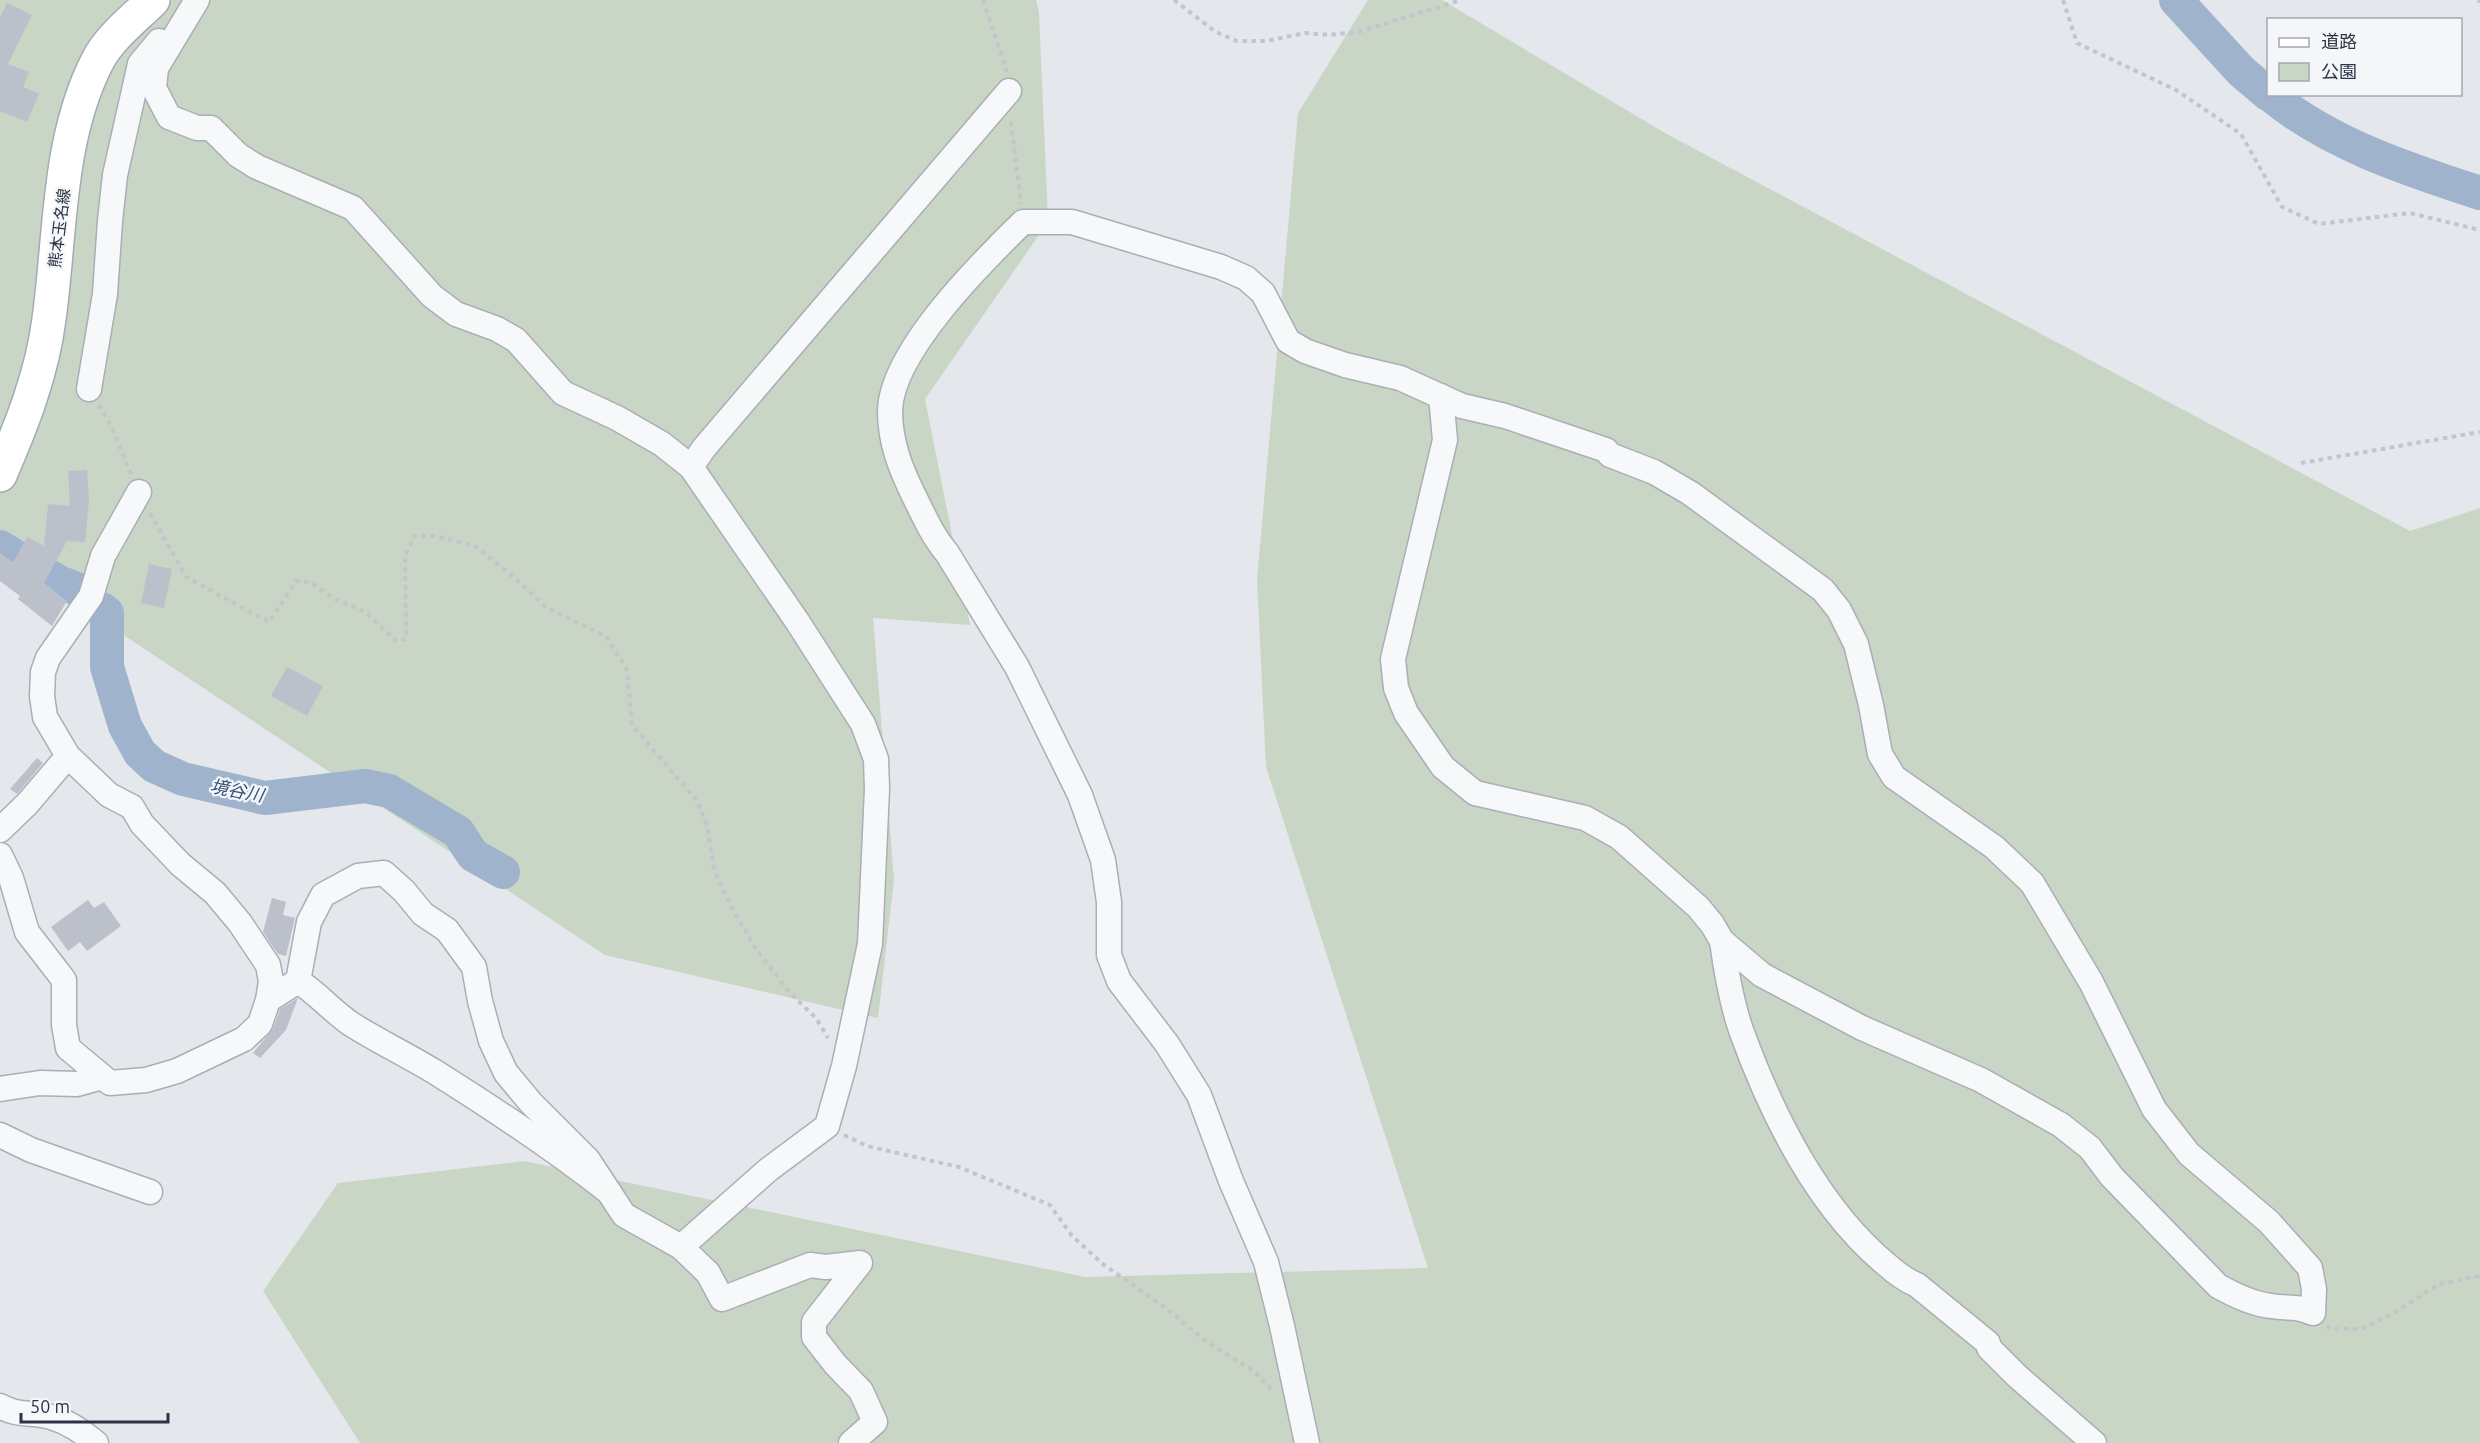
<svg xmlns="http://www.w3.org/2000/svg" width="2480" height="1443" font-family="Ubuntu,'Noto Sans JP',sans-serif">
  <style>
    .green { fill: #c9d6c5 }
    .lines { fill: none; stroke-linecap: round; stroke-linejoin: round }
    .river { stroke: #9fb4cc; stroke-width: 34 }
    .building { fill: #bbc0ca }
    .street-casing { stroke: #a9aeb7; stroke-width: 27 }
    .primary-casing { stroke: #a3abb8; stroke-width: 36 }
    .path { stroke: #c2c5cb; stroke-width: 4; stroke-dasharray: 4.5 4.5; stroke-linecap: butt }
    .street { stroke: #f7f8fa; stroke-width: 24 }
    .primary { stroke: #fff; stroke-width: 33 }
    .labels { text-anchor: middle; dominant-baseline: central; stroke-width: 4.5; stroke-linejoin: round; paint-order: stroke }
    .street-label { font-size: 16px; fill: #2b3445; stroke: #f4f6f9 }
    .water-label { font-size: 18px; font-style: italic; fill: #34527a; stroke: #f4f6f9 }
  </style>
  <rect width="100%" height="100%" fill="#e4e7ec"/>
  <g class="green">
    <polygon points="0,0 1036,0 1039,12 1048,222 925,399 970,625 873,618 894,880 878,1018 605,955 0,553"/>
    <polygon points="1368,0 1442,0 1665,133 2410,531 2480,508 2480,1443 360,1443 263,1291 338,1183 524,1161 1085,1277 1428,1268 1266,767 1257,580 1298,113"/>
  </g>
  <g class="lines">
    <g class="river">
      <polyline points="2176,0 2241,71 2268,94"/>
      <path d="M 2269,94 C 2329,144 2407,169 2480,193"/>
      <polyline points="0,547 59,582 77,589"/>
      <polyline points="102,609 107,613 107,667 125,726 140,753 154,766 183,779 265,798 365,786 389,791 458,832 473,855 503,872"/>
    </g>
  </g>
  <g class="building">
    <polygon points="7,3 32,15 8,64 29,72 23,87 39,94 27,122 0,111 0,17"/>
    <polygon points="87,470 89,500 85,542 67,541 44,583 67,601 52,626 18,599 20,596 0,581 0,553 13,562 27,537 44,546 48,504 70,506 68,471"/>
    <polygon points="149,564 172,569 164,608 141,603"/>
    <polygon points="287,667 323,686 307,716 271,696"/>
    <polygon points="37,758 43,763 17,794 10,789"/>
    <polygon points="272,898 286,902 283,915 295,918 286,956 278,954 263,932"/>
    <polygon points="88,900 94,908 104,902 121,926 87,951 80,942 68,951 51,927"/>
    <polygon points="298,998 286,1030 260,1058 253,1053 273,1029 280,1009"/>
  </g>
  <g class="lines">
    <g class="street-casing">
      <g id="street">
        <polyline points="197,0 156,68 154,88 169,117 197,128 211,128 238,155 257,167 353,208 432,296 456,314 497,329 516,340 563,393 617,418 662,444 691,467 797,621 863,724 876,759 877,789 870,944 844,1066 827,1126 768,1170 681,1247 708,1273 722,1299 810,1265 826,1267 860,1263 814,1322 814,1337 835,1364 861,1391 875,1422 851,1443"/>
        <polyline points="89,389 105,294 110,221 115,175 140,64 159,41"/>
        <polyline points="691,467 704,448 1009,91"/>
        <polyline points="139,492 103,556 91,596 48,658 43,672 42,696 45,717 68,756 109,795 132,807 142,824 180,864 215,893 240,923 268,965 271,981 268,1000"/>
        <polyline points="0,830 27,804 68,756"/>
        <path d="M 0,855 L 11,878 L 27,932 L 64,980 L 64,1025 L 68,1048 L 110,1083 L 146,1080 L 177,1071 L 244,1039 L 260,1024 L 268,1000 L 298,981 C 317,993 332,1011 351,1024 C 378,1041 407,1055 435,1072 C 494,1109 554,1149 609,1192"/>
        <path d="M 1722,941 C 1726,971 1731,1001 1741,1030 C 1771,1113 1818,1208 1887,1265 C 1896,1273 1905,1280 1917,1285 L 1988,1343 L 1989,1348 L 2017,1376 L 2094,1443"/>
        <polyline points="298,981 309,922 323,895 358,876 384,873 404,891 423,914 447,930 474,967 480,1001 491,1041 506,1073 531,1103 588,1160 624,1215 681,1247"/>
        <polyline points="0,1089 40,1083 77,1084 102,1077"/>
        <polyline points="0,1135 31,1150 150,1192"/>
        <path d="M 0,1406 C 16,1416 34,1412 51,1417 C 69,1422 82,1432 96,1443"/>
        <path d="M 1307,1443 L 1282,1326 L 1266,1262 L 1231,1181 L 1199,1095 L 1167,1044 L 1119,981 L 1109,955 L 1109,902 L 1103,860 L 1080,795 L 1017,667 L 947,553 C 933,537 925,518 915,498 C 901,470 890,443 890,411 C 891,352 982,262 1023,222 L 1072,222 L 1221,267 L 1246,278 L 1263,293 L 1288,341 L 1305,351 L 1345,365 L 1400,378 L 1462,406 L 1505,416 L 1606,450 L 1610,455 L 1654,472 L 1690,493 L 1823,590 L 1839,610 L 1856,644 L 1871,705 L 1880,754 L 1894,777 L 1994,847 L 2032,883 L 2091,982 L 2154,1109 L 2189,1154 L 2269,1222 L 2310,1268 L 2314,1289 L 2313,1313 C 2294,1305 2290,1309 2271,1306 C 2252,1304 2234,1295 2218,1286 L 2112,1177 L 2090,1148 L 2061,1125 L 1981,1080 L 1862,1028 L 1762,975 L 1722,941 L 1712,924 L 1698,907 L 1619,837 L 1585,818 L 1475,793 L 1443,767 L 1406,713 L 1396,688 L 1393,659 L 1445,440 L 1441,396"/>
      </g>
    </g>
    <g class="primary-casing">
      <path id="primary" d="M 0,475 C 22,424 42,374 49,319 C 61,233 57,139 98,60 C 110,37 135,18 153,0"/>
    </g>
    <g class="path">
      <polyline points="983,0 1007,72"/>
      <polyline points="1174,0 1216,32 1237,41 1266,41 1305,33 1329,35 1358,32 1461,0"/>
      <polyline points="2063,0 2077,43 2176,90 2241,134 2282,207 2319,224 2410,213 2480,230"/>
      <polyline points="2478,0 2480,2"/>
      <polyline points="1011,122 1021,204"/>
      <polyline points="99,405 112,428 131,474"/>
      <polyline points="2301,463 2480,432"/>
      <polyline points="150,513 186,577 269,622 296,581 310,582 335,599 366,612 396,641 406,639 405,556 414,536 436,536 475,546 516,579 547,608 606,636 627,670 632,725 697,801 707,825 714,870 732,908 756,949 790,993 816,1018 828,1038"/>
      <polyline points="844,1135 867,1146 959,1167 1050,1205 1072,1236 1104,1265 1163,1306 1207,1342 1255,1372 1273,1391"/>
      <polyline points="2327,1326 2330,1329 2361,1329 2395,1312 2439,1284 2480,1276"/>
    </g>
    <use href="#street" class="street"/>
    <use href="#primary" class="primary"/>
  </g>
  <g class="labels">
    <g class="street-label">
      <text transform="translate(59 228) rotate(-83)">熊本玉名線</text>
    </g>
    <g class="water-label">
      <text transform="translate(237 790) rotate(11)">境谷川</text>
    </g>
  </g>
  <rect x="2267" y="18" width="195" height="78" fill="#f4f6f9" stroke="#a4a8b1" stroke-width="1.5"/>
  <rect x="2279" y="38" width="30" height="9" fill="#ffffff" stroke="#a4a8b1" stroke-width="1.5"/>
  <text x="2321" y="48" font-size="18" fill="#2b3445">道路</text>
  <rect x="2279" y="63" width="30" height="18" fill="#c9d6c5" stroke="#a4a8b1" stroke-width="1.5"/>
  <text x="2321" y="78" font-size="18" fill="#2b3445">公園</text>
  <path d="M21 1413v9h147v-9" fill="none" stroke="#2b3445" stroke-width="3"/>
  <text x="30" y="1413" font-size="18" fill="#2b3445" stroke="#f4f6f9" stroke-width="4.5" paint-order="stroke">50 m</text>
</svg>
